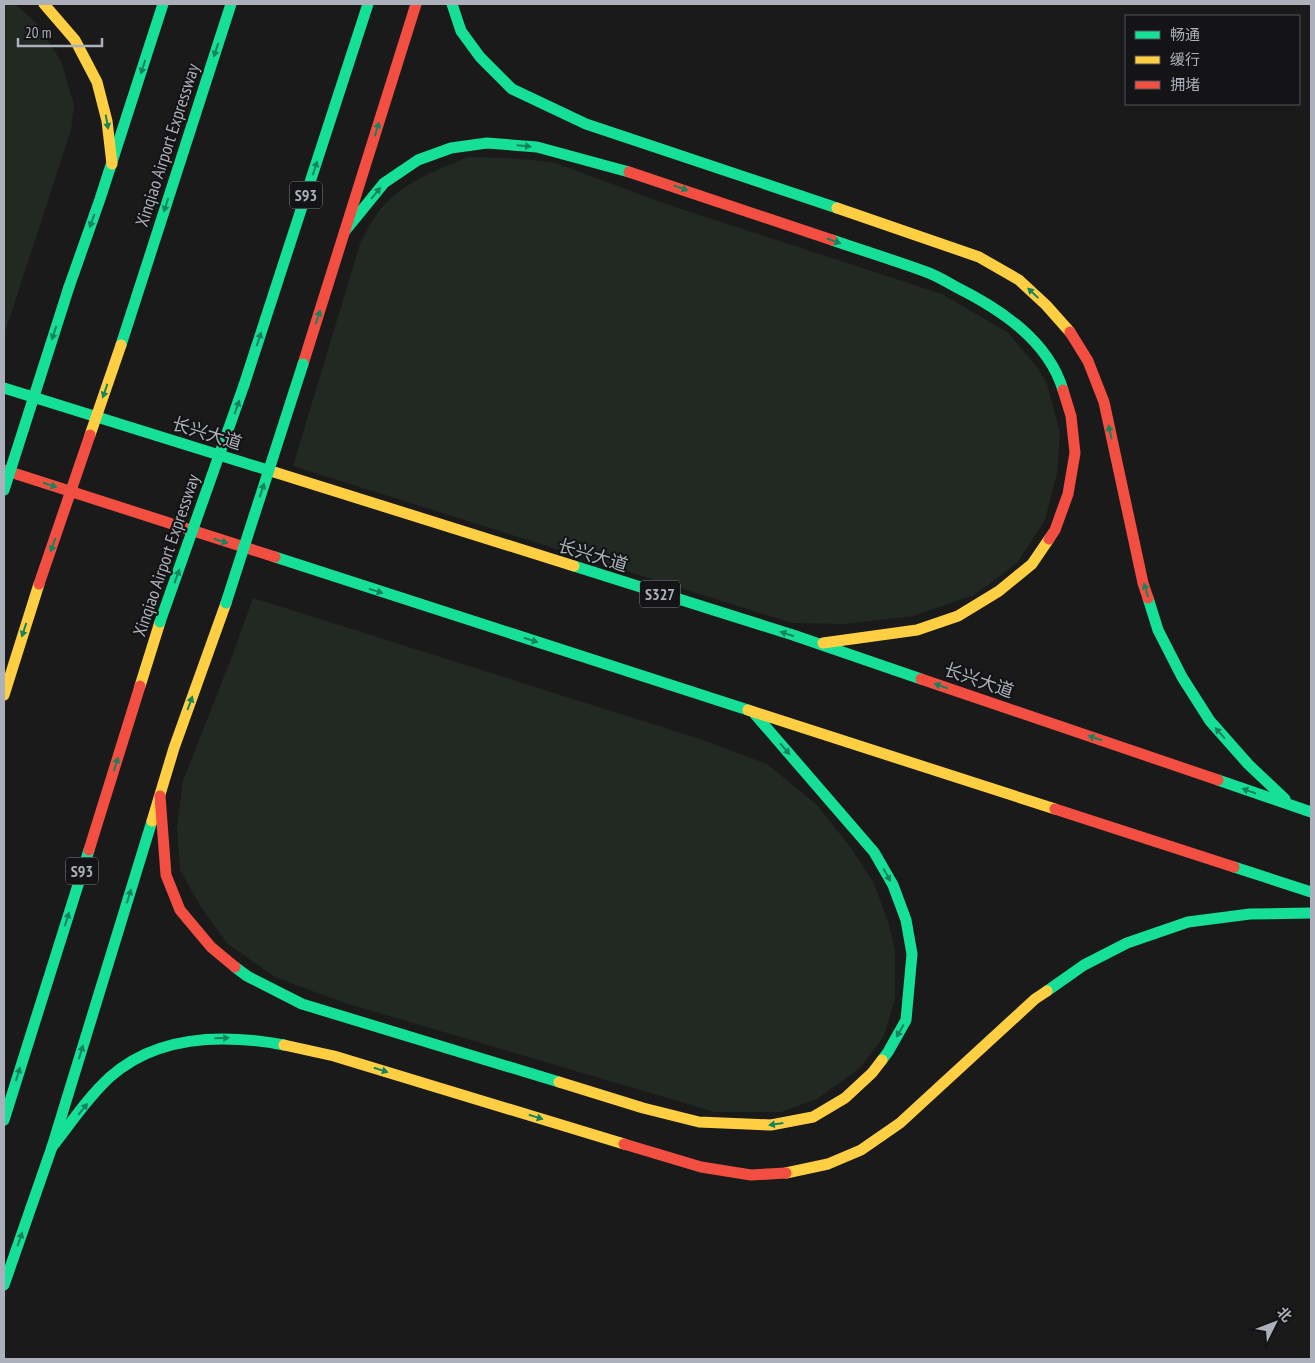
<svg xmlns="http://www.w3.org/2000/svg" width="1315" height="1363" font-family="'PT Sans Narrow','Noto Sans SC',sans-serif">
  <style>
    .green { fill: #222923 }
    .lines { fill: none; stroke-linecap: round; stroke-linejoin: round }
    .fast { stroke: #16e098; stroke-width: 11 }
    .slow { stroke: #ffcf43; stroke-width: 11 }
    .jam { stroke: #f24e42; stroke-width: 11 }
    .fast-bridge { stroke: #16e098; stroke-width: 11 }
    .slow-bridge { stroke: #ffcf43; stroke-width: 11 }
    .jam-bridge { stroke: #f24e42; stroke-width: 11 }
    .oneway { fill: #15845e }
    .labels { text-anchor: middle; dominant-baseline: central; stroke-width: 4.5; stroke-linejoin: round; paint-order: stroke }
    .shield { fill: #141416; stroke: #7e8189; stroke-width: 1 }
    .shield-label { font-size: 16px; font-weight: bold; fill: #acb0ba }
    .street-label { font-size: 18px; fill: #acb0ba; stroke: #141416 }
  </style>
  <rect width="100%" height="100%" fill="#1a1a1a"/>
  <g class="green">
    <polygon points="4,4 15,4 36,23 61,61 74,105 71,130 4,335"/>
    <path d="M 468,157 L 508,158 L 552,162 L 675,207 L 942,294 L 1007,332 L 1037,367 L 1047,384 L 1060,433 L 1057,473 L 1045,520 L 1017,563 L 974,595 L 913,616 L 845,624 L 792,623 L 293,466 L 360,244 C 365,235 369,225 375,217 C 394,186 436,170 468,157 Z"/>
    <polygon points="253,598 703,740 767,764 817,805 851,848 873,882 888,921 895,950 895,999 884,1036 860,1068 817,1099 781,1112 715,1112 342,1002 275,977 228,944 201,907 180,870 177,827 183,781 234,651"/>
  </g>
  <g class="lines">
    <g class="fast">
      <polyline points="452,4 461,31 480,57 512,89 586,124 837,208"/>
      <polyline points="345,231 384,183 418,160 451,148 487,143 537,147 629,172"/>
      <path d="M 832,240 C 864,251 897,261 929,273 C 939,277 947,282 956,287 C 1000,309 1048,340 1063,390"/>
      <polyline points="69,287 100,199 163,4"/>
      <polyline points="121,345 231,4"/>
      <polyline points="244,385 368,4"/>
      <polyline points="4,388 274,472"/>
      <polyline points="275,557 748,710"/>
      <polyline points="574,566 793,635 921,679"/>
      <polyline points="1148,598 1158,630 1182,677 1210,721 1248,764 1285,799"/>
      <polyline points="753,712 874,852 893,885 906,920 912,954 906,1020 888,1052 882,1060"/>
      <polyline points="1218,780 1311,812"/>
      <polyline points="1234,867 1311,892"/>
      <polyline points="235,967 247,976 302,1004 559,1082"/>
      <polyline points="1047,991 1084,965 1127,943 1188,922 1250,914 1311,913"/>
      <polyline points="4,1120 89,850"/>
      <path d="M 52,1147 C 71,1123 88,1097 110,1077 C 158,1034 225,1034 284,1045"/>
      <polyline points="4,1285 52,1147 152,821"/>
    </g>
    <g class="slow">
      <polyline points="44,4 75,40 97,82 107,121 112,164"/>
      <polyline points="837,208 979,257 1019,280 1046,305 1070,332"/>
      <polyline points="274,472 574,566"/>
      <polyline points="823,643 917,630 958,616 999,591 1032,564 1049,539"/>
      <polyline points="140,686 160,622"/>
      <polyline points="4,695 39,584"/>
      <polyline points="748,710 1055,809"/>
      <polyline points="152,821 174,748 226,603"/>
      <polyline points="284,1045 334,1056 624,1144"/>
      <polyline points="559,1082 643,1108 699,1122 771,1125 813,1117 845,1098 872,1073 882,1060"/>
      <polyline points="786,1173 828,1164 861,1150 900,1123 1035,999 1047,991"/>
    </g>
    <g class="jam">
      <polyline points="629,172 832,240"/>
      <polyline points="1070,332 1088,361 1104,402 1143,583 1148,598"/>
      <polyline points="303,364 416,4"/>
      <polyline points="4,470 275,557"/>
      <polyline points="1049,539 1055,530 1068,494 1075,453 1071,416 1063,390"/>
      <polyline points="921,679 1218,780"/>
      <polyline points="160,796 166,875 180,910 211,947 235,967"/>
      <polyline points="1055,809 1234,867"/>
      <polyline points="89,850 140,686"/>
      <polyline points="624,1144 701,1167 751,1175 786,1173"/>
    </g>
    <g class="fast-bridge">
      <polyline points="4,490 69,287"/>
      <polyline points="226,603 303,364"/>
      <polyline points="160,622 244,385"/>
    </g>
    <polyline class="slow-bridge" points="90,435 121,345"/>
    <polyline class="jam-bridge" points="39,584 90,435"/>
  </g>
  <defs><path id="oneway-solid" d="M-6-.8H1V-3.2L6.5 0L1 3.2V.8H-6Z" transform="scale(1.25)"/></defs>
  <g class="oneway">
    <use href="#oneway-solid" transform="translate(216 50) rotate(108)"/>
    <use href="#oneway-solid" transform="translate(143 67) rotate(108)"/>
    <use href="#oneway-solid" transform="translate(107 122) rotate(80)"/>
    <use href="#oneway-solid" transform="translate(377 129) rotate(-73)"/>
    <use href="#oneway-solid" transform="translate(524 146) rotate(5)"/>
    <use href="#oneway-solid" transform="translate(315 168) rotate(-72)"/>
    <use href="#oneway-solid" transform="translate(681 188) rotate(19)"/>
    <use href="#oneway-solid" transform="translate(376 193) rotate(-51)"/>
    <use href="#oneway-solid" transform="translate(166 205) rotate(108)"/>
    <use href="#oneway-solid" transform="translate(92 221) rotate(110)"/>
    <use href="#oneway-solid" transform="translate(834 241) rotate(19)"/>
    <use href="#oneway-solid" transform="translate(1033 293) rotate(-137)"/>
    <use href="#oneway-solid" transform="translate(318 317) rotate(-72)"/>
    <use href="#oneway-solid" transform="translate(54 333) rotate(108)"/>
    <use href="#oneway-solid" transform="translate(259 339) rotate(-72)"/>
    <use href="#oneway-solid" transform="translate(105 391) rotate(109)"/>
    <use href="#oneway-solid" transform="translate(237 407) rotate(-70)"/>
    <use href="#oneway-solid" transform="translate(1110 432) rotate(-102)"/>
    <use href="#oneway-solid" transform="translate(50 485) rotate(18)"/>
    <use href="#oneway-solid" transform="translate(262 490) rotate(-72)"/>
    <use href="#oneway-solid" transform="translate(221 541) rotate(18)"/>
    <use href="#oneway-solid" transform="translate(53 545) rotate(109)"/>
    <use href="#oneway-solid" transform="translate(177 576) rotate(-70)"/>
    <use href="#oneway-solid" transform="translate(1146 590) rotate(-107)"/>
    <use href="#oneway-solid" transform="translate(376 591) rotate(18)"/>
    <use href="#oneway-solid" transform="translate(24 630) rotate(108)"/>
    <use href="#oneway-solid" transform="translate(787 634) rotate(-162)"/>
    <use href="#oneway-solid" transform="translate(531 640) rotate(18)"/>
    <use href="#oneway-solid" transform="translate(941 686) rotate(-161)"/>
    <use href="#oneway-solid" transform="translate(190 703) rotate(-70)"/>
    <use href="#oneway-solid" transform="translate(1220 733) rotate(-132)"/>
    <use href="#oneway-solid" transform="translate(1095 738) rotate(-161)"/>
    <use href="#oneway-solid" transform="translate(785 749) rotate(49)"/>
    <use href="#oneway-solid" transform="translate(116 764) rotate(-73)"/>
    <use href="#oneway-solid" transform="translate(1249 791) rotate(-161)"/>
    <use href="#oneway-solid" transform="translate(887 875) rotate(61)"/>
    <use href="#oneway-solid" transform="translate(129 896) rotate(-73)"/>
    <use href="#oneway-solid" transform="translate(67 919) rotate(-73)"/>
    <use href="#oneway-solid" transform="translate(900 1031) rotate(120)"/>
    <use href="#oneway-solid" transform="translate(222 1038) rotate(-2)"/>
    <use href="#oneway-solid" transform="translate(81 1052) rotate(-73)"/>
    <use href="#oneway-solid" transform="translate(381 1070) rotate(17)"/>
    <use href="#oneway-solid" transform="translate(18 1074) rotate(-73)"/>
    <use href="#oneway-solid" transform="translate(83 1109) rotate(-51)"/>
    <use href="#oneway-solid" transform="translate(536 1117) rotate(17)"/>
    <use href="#oneway-solid" transform="translate(776 1124) rotate(172)"/>
    <use href="#oneway-solid" transform="translate(20 1239) rotate(-71)"/>
  </g>
  <g class="labels">
    <g class="shield">
      <rect x="290" y="181.5" width="32" height="27" rx="4"/>
      <rect x="640" y="580.5" width="40" height="27" rx="4"/>
      <rect x="66" y="857.5" width="32" height="27" rx="4"/>
    </g>
    <g class="shield-label">
      <text x="306" y="195">S93</text>
      <text x="660" y="594">S327</text>
      <text x="82" y="871">S93</text>
    </g>
    <g class="street-label">
      <text transform="translate(167 145) rotate(-72)">Xinqiao Airport Expressway</text>
      <text transform="translate(207 433) rotate(17)">长兴大道</text>
      <text transform="translate(166 555) rotate(-71)">Xinqiao Airport Expressway</text>
      <text transform="translate(593 555) rotate(17)">长兴大道</text>
      <text transform="translate(979 680) rotate(19)">长兴大道</text>
    </g>
  </g>
  <rect width="1315" height="1363" fill="none" stroke="#acb0ba" stroke-width="10"/>
  <rect x="1125" y="15" width="175" height="90" fill="#141416" stroke="#515258"/>
  <rect x="1135" y="31" width="25" height="8" fill="#16e098" stroke="#515258"/>
  <text x="1170" y="40" font-size="15" fill="#acb0ba">畅通</text>
  <rect x="1135" y="56" width="25" height="8" fill="#ffcf43" stroke="#515258"/>
  <text x="1170" y="65" font-size="15" fill="#acb0ba">缓行</text>
  <rect x="1135" y="81" width="25" height="8" fill="#f24e42" stroke="#515258"/>
  <text x="1170" y="90" font-size="15" fill="#acb0ba">拥堵</text>
  <g transform="translate(1275 1323) rotate(48)" stroke="#141416" stroke-width="4" paint-order="stroke">
  <path d="M0-4L9 19L0 12L-9 19Z" fill="#acb0ba"/>
  <text y="-8" font-size="14" font-weight="bold" text-anchor="middle" fill="#acb0ba">北</text>
  </g>
  <path d="M18 38v8h84v-8" fill="none" stroke="#acb0ba" stroke-width="2.5"/>
  <text x="25" y="38" font-size="15" fill="#acb0ba" stroke="#141416" stroke-width="4" paint-order="stroke">20 m</text>
</svg>
